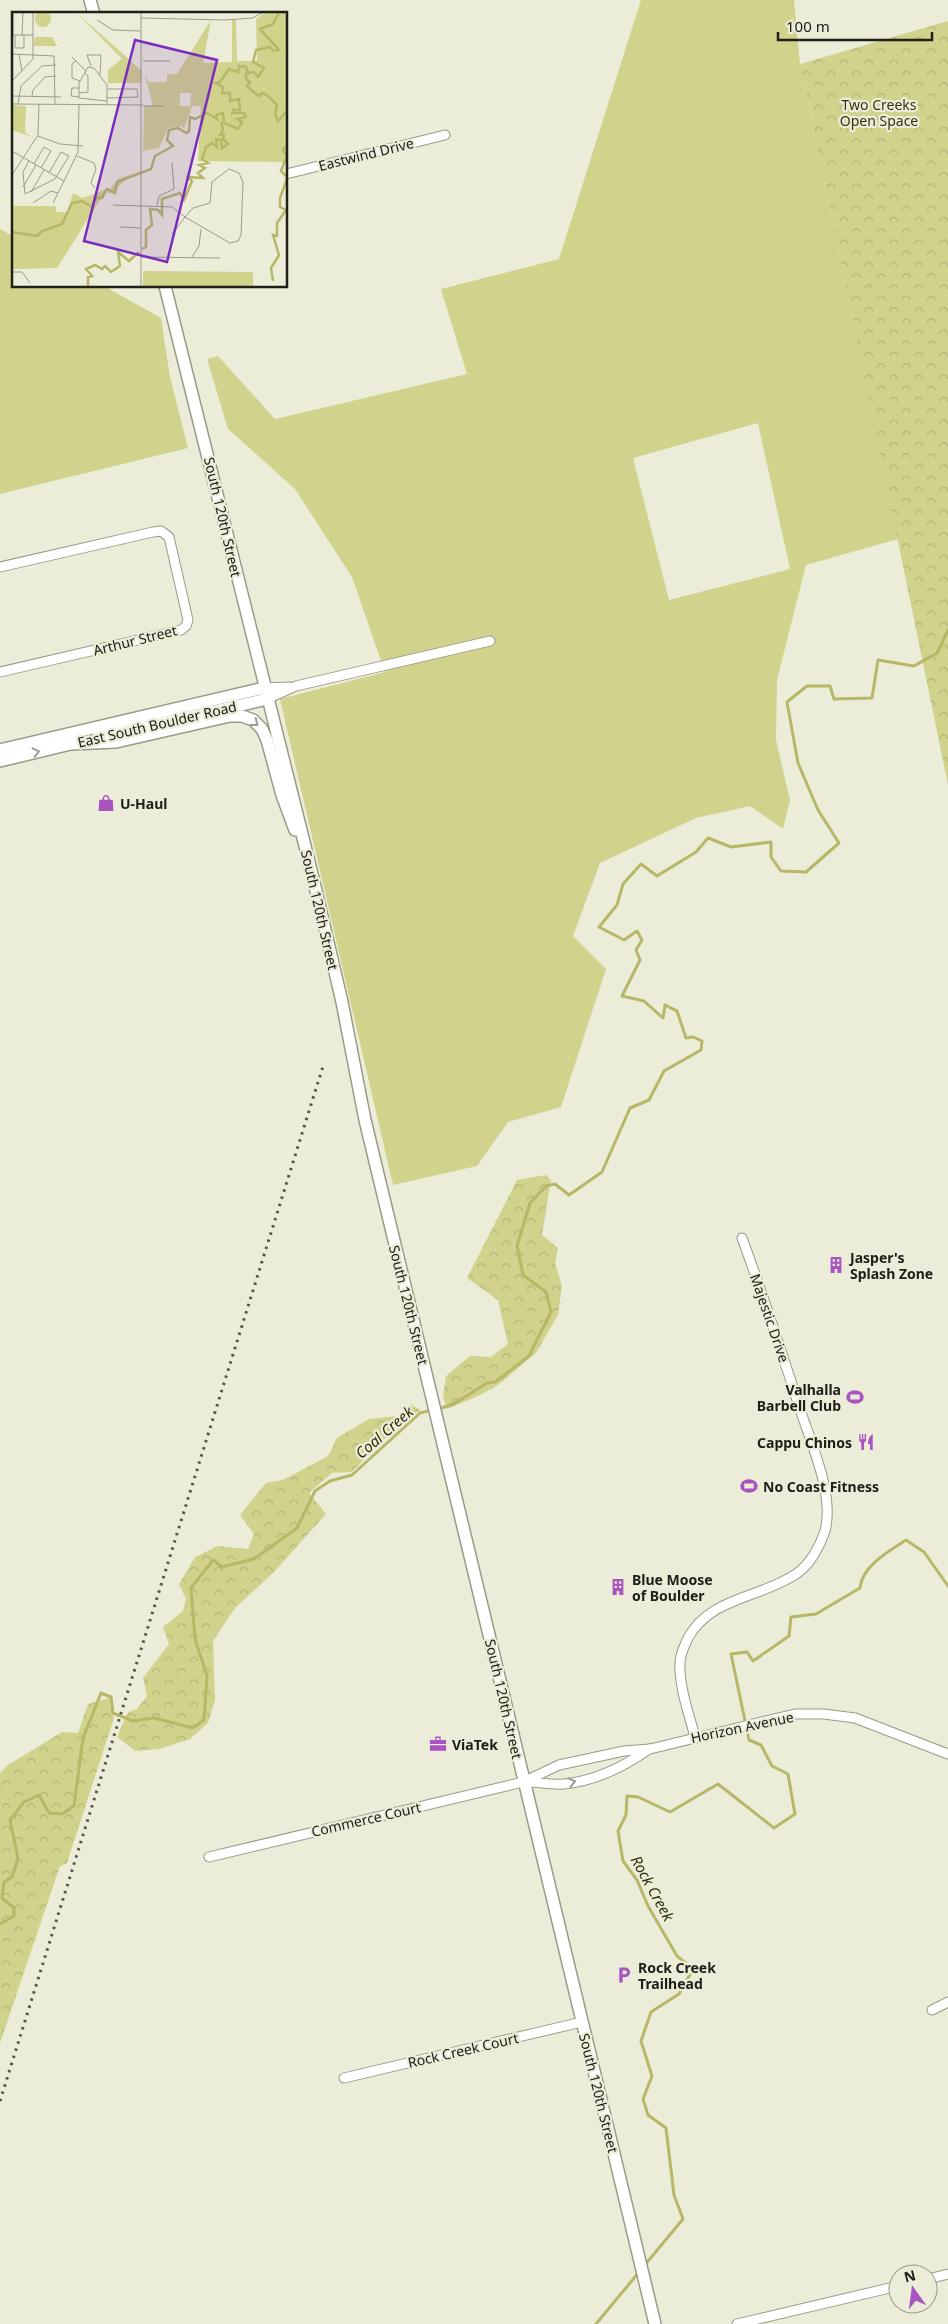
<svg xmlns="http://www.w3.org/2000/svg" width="948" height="2324" font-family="'Noto Sans',sans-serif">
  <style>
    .grass { fill: #d1d28c; fill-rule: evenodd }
    .forest { fill: url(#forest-crowns) }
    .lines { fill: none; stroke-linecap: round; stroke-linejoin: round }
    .stream { stroke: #b7b767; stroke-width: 3 }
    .minor-casing { stroke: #999a87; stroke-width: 11 }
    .secondary-casing { stroke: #999a87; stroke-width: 14 }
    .minor { stroke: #fff; stroke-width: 9 }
    .secondary { stroke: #fff; stroke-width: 11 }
    .rail { stroke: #56574c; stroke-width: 3; stroke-dasharray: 2.5 5; stroke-linecap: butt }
    .oneway { stroke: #9b9b98 }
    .labels { text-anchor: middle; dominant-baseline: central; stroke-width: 4.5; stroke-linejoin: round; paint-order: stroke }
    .park-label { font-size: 14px; fill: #333310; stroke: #ecedd9 }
    .street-label { font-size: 14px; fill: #202019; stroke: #ecedd9 }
    .poi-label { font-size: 14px; font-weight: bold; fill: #202019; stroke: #ecedd9; text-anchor: start }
    .water-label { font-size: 15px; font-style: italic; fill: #2e2e0a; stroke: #ecedd9 }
    .inset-river { fill: none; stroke: #b7b767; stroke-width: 2.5 }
    .inset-road { fill: none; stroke: #9a9b8c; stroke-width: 1 }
    .view { fill: #7b2cbf; fill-opacity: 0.15; stroke: #7b2cbf; stroke-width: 2.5 }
    .inset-edge { fill: none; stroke: #202019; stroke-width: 2.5 }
  </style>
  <defs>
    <pattern id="forest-crowns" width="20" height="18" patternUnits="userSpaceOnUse" patternTransform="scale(1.25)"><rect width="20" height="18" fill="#d1d28c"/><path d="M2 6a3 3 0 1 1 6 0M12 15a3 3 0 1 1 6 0" fill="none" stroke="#b3b478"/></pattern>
  </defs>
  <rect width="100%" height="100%" fill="#ecedd9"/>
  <g class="grass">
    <path d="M 641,0 L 794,0 L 800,64 L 898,539 L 806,565 L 777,680 L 776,740 L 790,800 L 783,829 L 750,806 L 696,818 L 600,863 L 573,936 L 606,969 L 561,1107 L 508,1122 L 477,1166 L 393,1185 L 280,699 L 385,672 L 352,577 L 295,489 L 228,429 L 207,359 L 218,356 L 275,419 L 467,374 L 441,289 L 559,259 ZM 758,423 L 790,569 L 669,600 L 633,458 Z"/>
    <polygon points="0,229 14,237 14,286 104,286 161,318 170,377 188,448 0,494"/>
  </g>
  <g class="forest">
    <polygon points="948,21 948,785 800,64"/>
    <polygon points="546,1175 551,1180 542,1235 558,1248 555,1263 562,1286 558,1315 536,1353 498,1385 478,1396 447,1409 443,1396 446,1376 470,1356 491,1357 508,1344 498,1300 467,1278 517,1180"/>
    <polygon points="411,1404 420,1410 388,1435 352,1472 332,1473 309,1493 326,1514 273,1573 235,1608 213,1641 215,1700 208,1723 190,1739 159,1749 135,1751 117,1737 128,1712 137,1709 147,1696 143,1678 169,1644 163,1627 183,1611 186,1599 179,1584 195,1557 218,1546 248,1549 254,1534 240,1515 266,1483 283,1480 328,1456 337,1438 369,1419 397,1416"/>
    <polygon points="109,1698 114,1718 67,1863 60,1866 0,2043 0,1773 8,1765 62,1732 78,1733 88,1704"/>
  </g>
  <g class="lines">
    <g class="stream">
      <polyline points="438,1409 454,1404 487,1383 495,1382 529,1356 551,1312 546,1292 523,1275 517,1246 530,1203 546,1186 555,1184 569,1195 602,1172 630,1108 649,1100 664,1071 701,1050 702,1041 693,1037 686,1038 677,1011 665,1005 663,1018 644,1001 622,996 640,960 636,950 642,940 637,931 624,940 599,927 617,905 623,884 641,864 657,876 696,852 708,838 731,847 771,842 771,857 781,871 806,872 839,843 818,810 798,763 787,702 807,686 830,686 834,699 872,698 878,660 914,666 937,653 948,630"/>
      <polyline points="0,1924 14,1916 14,1908 2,1898 4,1882 12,1877 18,1859 10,1820 24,1802 39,1795 49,1813 62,1814 74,1806 83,1738 101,1693 111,1697 113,1713 133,1721 154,1718 193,1728 204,1720 207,1676 195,1639 191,1588 213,1560 222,1567 254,1559 297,1528 315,1491 330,1481 352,1475 420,1413 432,1410"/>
      <path d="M 644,2266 L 683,2219 L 674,2195 L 666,2128 L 648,2115 L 643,2099 L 652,2076 L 641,2041 L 651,2012 L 679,1994 L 693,1969 L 677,1956 L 648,1906 L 637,1880 L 623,1861 L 618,1831 L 626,1815 L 627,1796 L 638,1797 L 670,1812 L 718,1784 L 774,1828 L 795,1814 L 788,1774 L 772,1766 L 761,1745 L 749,1740 L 731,1654 L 747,1652 L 753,1661 L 789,1636 L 791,1617 L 816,1614 L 860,1588 C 862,1566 889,1551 906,1540 L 924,1552 L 948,1586"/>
      <polyline points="596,2324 639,2272"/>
    </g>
    <g class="minor-casing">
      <g id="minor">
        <polyline points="286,174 445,135"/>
        <polyline points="0,567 153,532 161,531 169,537 188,620 186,626 181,630 0,672"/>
        <polyline points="264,688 289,687"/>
        <polyline points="267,699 296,686 490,641"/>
        <path d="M 695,1737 C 689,1714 679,1687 680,1663 C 680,1654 684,1647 688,1638 C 710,1597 761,1598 796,1574 C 810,1565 820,1546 825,1531 C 835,1493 809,1439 798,1403 C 780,1347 762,1292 742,1238"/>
        <path d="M 525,1782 C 538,1782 552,1785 564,1784 C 595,1781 625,1766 649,1749"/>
        <polyline points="209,1857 523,1782 559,1765 624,1751 650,1749 795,1714 824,1714 855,1718 948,1754"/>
        <polyline points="932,2010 948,2002"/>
        <polyline points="344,2078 582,2022"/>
        <polyline points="928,2279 948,2274"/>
        <polyline points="737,2324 898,2286"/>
      </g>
    </g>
    <g class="secondary-casing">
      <g id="secondary">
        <polyline points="90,0 94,14"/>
        <polyline points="165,286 313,878 342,1002 365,1120 655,2324"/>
        <polyline points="97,738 267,699"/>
        <polyline points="71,744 116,742 230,716 242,716 253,720 262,729 267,740 282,795 295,830"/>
        <polyline points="0,750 264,688"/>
        <polyline points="0,761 79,742"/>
      </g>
    </g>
    <use href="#minor" class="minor"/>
    <use href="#secondary" class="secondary"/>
    <polyline class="rail" points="0,2101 324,1063"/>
  </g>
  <defs><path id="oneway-chevron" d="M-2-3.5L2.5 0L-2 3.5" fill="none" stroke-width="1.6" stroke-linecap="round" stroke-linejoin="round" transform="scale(1.25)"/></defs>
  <g class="oneway">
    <use href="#oneway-chevron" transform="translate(255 723) rotate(38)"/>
    <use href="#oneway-chevron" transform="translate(36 752) rotate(-13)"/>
    <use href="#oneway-chevron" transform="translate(572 1782) rotate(-14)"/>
  </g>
  <defs>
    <g id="shop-bare" transform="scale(1.35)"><path d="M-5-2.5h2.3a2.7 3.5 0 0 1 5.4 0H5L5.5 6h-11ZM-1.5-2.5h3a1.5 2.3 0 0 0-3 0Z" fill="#aa54c2" stroke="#ecedd9" stroke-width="2.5" paint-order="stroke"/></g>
    <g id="building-bare" transform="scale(1.35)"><path d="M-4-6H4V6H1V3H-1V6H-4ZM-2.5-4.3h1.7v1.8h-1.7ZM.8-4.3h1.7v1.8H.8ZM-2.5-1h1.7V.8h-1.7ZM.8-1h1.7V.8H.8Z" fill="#aa54c2" stroke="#ecedd9" stroke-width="2.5" paint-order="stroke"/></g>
    <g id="stadium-bare" transform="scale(1.35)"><path d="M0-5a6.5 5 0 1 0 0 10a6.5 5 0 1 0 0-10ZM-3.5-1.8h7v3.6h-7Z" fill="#aa54c2" stroke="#ecedd9" stroke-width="2.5" paint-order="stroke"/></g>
    <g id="restaurant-bare" transform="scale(1.35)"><path d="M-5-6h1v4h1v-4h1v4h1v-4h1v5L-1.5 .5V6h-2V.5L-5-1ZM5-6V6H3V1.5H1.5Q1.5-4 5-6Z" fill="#aa54c2" stroke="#ecedd9" stroke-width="2.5" paint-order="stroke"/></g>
    <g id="office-bare" transform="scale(1.35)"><path d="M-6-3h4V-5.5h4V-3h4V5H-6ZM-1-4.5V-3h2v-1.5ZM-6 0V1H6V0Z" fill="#aa54c2" stroke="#ecedd9" stroke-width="2.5" paint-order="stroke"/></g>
    <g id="parking-bare" transform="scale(1.35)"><path d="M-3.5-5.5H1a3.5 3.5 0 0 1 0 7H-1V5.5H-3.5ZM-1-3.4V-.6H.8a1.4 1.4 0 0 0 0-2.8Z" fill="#aa54c2" stroke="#ecedd9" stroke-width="2.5" paint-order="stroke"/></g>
  </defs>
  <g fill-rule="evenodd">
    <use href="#shop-bare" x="106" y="803"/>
    <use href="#building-bare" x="836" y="1265"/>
    <use href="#stadium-bare" x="855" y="1397"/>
    <use href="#restaurant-bare" x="866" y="1442"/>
    <use href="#stadium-bare" x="749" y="1486"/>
    <use href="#building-bare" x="618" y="1587"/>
    <use href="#office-bare" x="438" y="1744"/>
    <use href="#parking-bare" x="624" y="1975"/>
  </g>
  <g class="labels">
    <g class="park-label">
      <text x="879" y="104">Two Creeks<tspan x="879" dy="16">Open Space</tspan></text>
    </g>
    <g class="street-label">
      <text transform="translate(366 154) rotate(-14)">Eastwind Drive</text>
      <text transform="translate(223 517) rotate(77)">South 120th Street</text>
      <text transform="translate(135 640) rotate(-14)">Arthur Street</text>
      <text transform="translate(157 724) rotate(-13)">East South Boulder Road</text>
      <text transform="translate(320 910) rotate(77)">South 120th Street</text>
      <text transform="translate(409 1305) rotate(76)">South 120th Street</text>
      <text transform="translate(770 1318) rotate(71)">Majestic Drive</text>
      <text transform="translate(504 1699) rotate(77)">South 120th Street</text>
      <text transform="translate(742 1727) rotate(-12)">Horizon Avenue</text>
      <text transform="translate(366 1819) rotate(-13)">Commerce Court</text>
      <text transform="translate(463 2050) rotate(-13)">Rock Creek Court</text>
      <text transform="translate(599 2093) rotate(76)">South 120th Street</text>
    </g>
    <g class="poi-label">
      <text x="120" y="803">U-Haul</text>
      <text x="850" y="1257">Jasper's<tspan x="850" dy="16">Splash Zone</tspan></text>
      <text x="841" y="1389" text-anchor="end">Valhalla<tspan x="841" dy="16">Barbell Club</tspan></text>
      <text x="852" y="1442" text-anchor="end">Cappu Chinos</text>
      <text x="763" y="1486">No Coast Fitness</text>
      <text x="632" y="1579">Blue Moose<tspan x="632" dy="16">of Boulder</tspan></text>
      <text x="452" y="1744">ViaTek</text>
      <text x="638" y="1967">Rock Creek<tspan x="638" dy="16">Trailhead</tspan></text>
    </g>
    <g class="water-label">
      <text transform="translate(384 1432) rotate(-41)">Coal Creek</text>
      <text transform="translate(653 1888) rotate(61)">Rock Creek</text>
    </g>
  </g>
  <g transform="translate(12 12)">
    <rect width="275" height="275" fill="#ecedd9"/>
    <path d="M23 7a8 8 0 1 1 16 0a8 8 0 1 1-16 0ZM 64,0 L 130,59 L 129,71 L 96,71 L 96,58 L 110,47 ZM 199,8 L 191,51 L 189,94 L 180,94 L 172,117 L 170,114 L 156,116 L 147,136 L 131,139 L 132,94 L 141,94 L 133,63 L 137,70 L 155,70 L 155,62 L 165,62 ZM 168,81 L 179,81 L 178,94 L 168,94 ZM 131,259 L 241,260 L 241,275 L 131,275 Z" fill="#d1d28c" fill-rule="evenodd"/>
    <path d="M 254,0 L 275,0 L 275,150 L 186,149 L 191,51 L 220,50 L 220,8 L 224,8 L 225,49 L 245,49 L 244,7 ZM 23,25 L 40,25 L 45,34 L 22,34 ZM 0,93 L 14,94 L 13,121 L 23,126 L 0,118 ZM 129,159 L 117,164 L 106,175 L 103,182 L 95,181 L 106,167 ZM 95,177 L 45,256 L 0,257 L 0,194 L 44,194 L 44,200 L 55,200 L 61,181 L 70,186 Z" fill="#d1d28c"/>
    <path class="inset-river" d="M 234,61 L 234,67 L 238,70 L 235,74 L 240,79 L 247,84 L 250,81 L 257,84M 257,85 L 265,93 L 263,102 L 266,109 L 275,99M 275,134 L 271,138 L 275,144 L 269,159 L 275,165M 0,220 L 25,224 L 30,219 L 50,212 L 60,191 L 70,189 L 80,195 L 84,186 L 90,186 L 95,177 L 103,181 L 105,170 L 139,157 L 143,144 L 161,134 L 155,128 L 157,118 L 166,116 L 174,121 L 177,119 L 178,105 L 183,107 L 195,101 L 205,107 L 204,103 L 211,101 L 212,111 L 226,117 L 230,110 L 225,107 L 234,105 L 232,101 L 220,101 L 221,98 L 228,98 L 227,87 L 218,89 L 218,81 L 210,81 L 211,75 L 204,71 L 208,70 L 217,57 L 226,60 L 227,54 L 234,55 L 236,61 L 242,60 L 246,65 L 252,56 L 241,50 L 244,38 L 258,35 L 261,39 L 267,38 L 248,17 L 261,12 L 267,0M 130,237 L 134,235 L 134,218 L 140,213 L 138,197 L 146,198 L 150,203 L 150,187 L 168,181 L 172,188 L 180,169 L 176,165 L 191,166 L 186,161 L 193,156 L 187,153 L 196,151 L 190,147 L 194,135 L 200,131 L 205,135 L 204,127 L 209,128 L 210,136 L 216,132 L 211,127 L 212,123 L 208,123 L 211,118 L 209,110M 261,269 L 259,256 L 267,243 L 261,223 L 265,224 L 265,211 L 274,198 L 268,195 L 268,186 L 275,167M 76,275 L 76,265 L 80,264 L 74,257 L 83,253 L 90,257 L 93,254 L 99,260 L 108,254 L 106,240 L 117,249 L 127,240"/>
    <path class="inset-road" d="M 129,6 L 213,8 L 241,6 L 251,0M 85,8 L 101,18 L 128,19M 1,23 L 1,0M 1,23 L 21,23M 3,23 L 3,36 L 12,36 L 12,23M 10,23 L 11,0M 0,42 L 42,44 L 43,92M 7,42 L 10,59M 60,45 L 74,59M 64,49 L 60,52 L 60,66 L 68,69M 131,49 L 158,49M 79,54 L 75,43 L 89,43 L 88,63M 0,69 L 21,47 L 21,0M 67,76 L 60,76 L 59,84 L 67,85M 67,81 L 76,80 L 76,64 L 73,61M 0,84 L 49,85M 20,84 L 21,78 L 33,65 L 44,64M 95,86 L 126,85 L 125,77 L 96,77M 0,92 L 131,93M 6,92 L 9,74 L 30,54 L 44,53M 95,93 L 95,73 L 82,56 L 76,55 L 67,71 L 67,86 L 95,89M 131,94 L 151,94M 26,124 L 48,132 L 71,134M 0,139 L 52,169 L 66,140 L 67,93M 65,144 L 82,151 L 84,157 L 79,171 L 83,176M 17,149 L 11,160 L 13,182 L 43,167 L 57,144 L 49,140 L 37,161M 22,152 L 32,135 L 39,139 L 29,156M 217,157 L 227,161 L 231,170 L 229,223 L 226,229 L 218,231 L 173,205 L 181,196 L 198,191 L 200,170 ZM 0,163 L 26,123 L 27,92M 11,175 L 24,153M 19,180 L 32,158M 21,191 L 39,179 L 46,181M 41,191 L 52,169M 101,193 L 160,195 L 173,205 L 160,222M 145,193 L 147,184 L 162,177 L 160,151M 108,215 L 129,216M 129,245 L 208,246M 180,245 L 187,234 L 189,217M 0,260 L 10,260 L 18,271M 129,275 L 129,0"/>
    <path class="view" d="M 123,28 L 205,48 L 155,250 L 72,229 Z"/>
    <rect width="275" height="275" class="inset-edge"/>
  </g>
  <g transform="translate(913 2289) rotate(346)"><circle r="24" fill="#ecedd9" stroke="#9a9b8c"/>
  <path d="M0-4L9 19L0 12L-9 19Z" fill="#aa54c2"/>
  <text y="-8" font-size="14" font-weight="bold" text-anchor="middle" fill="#202019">N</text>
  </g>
  <path d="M778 32v8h154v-8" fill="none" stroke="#202019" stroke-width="2.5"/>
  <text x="786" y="32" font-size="15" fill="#202019" stroke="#ecedd9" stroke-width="4" paint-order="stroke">100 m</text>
</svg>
